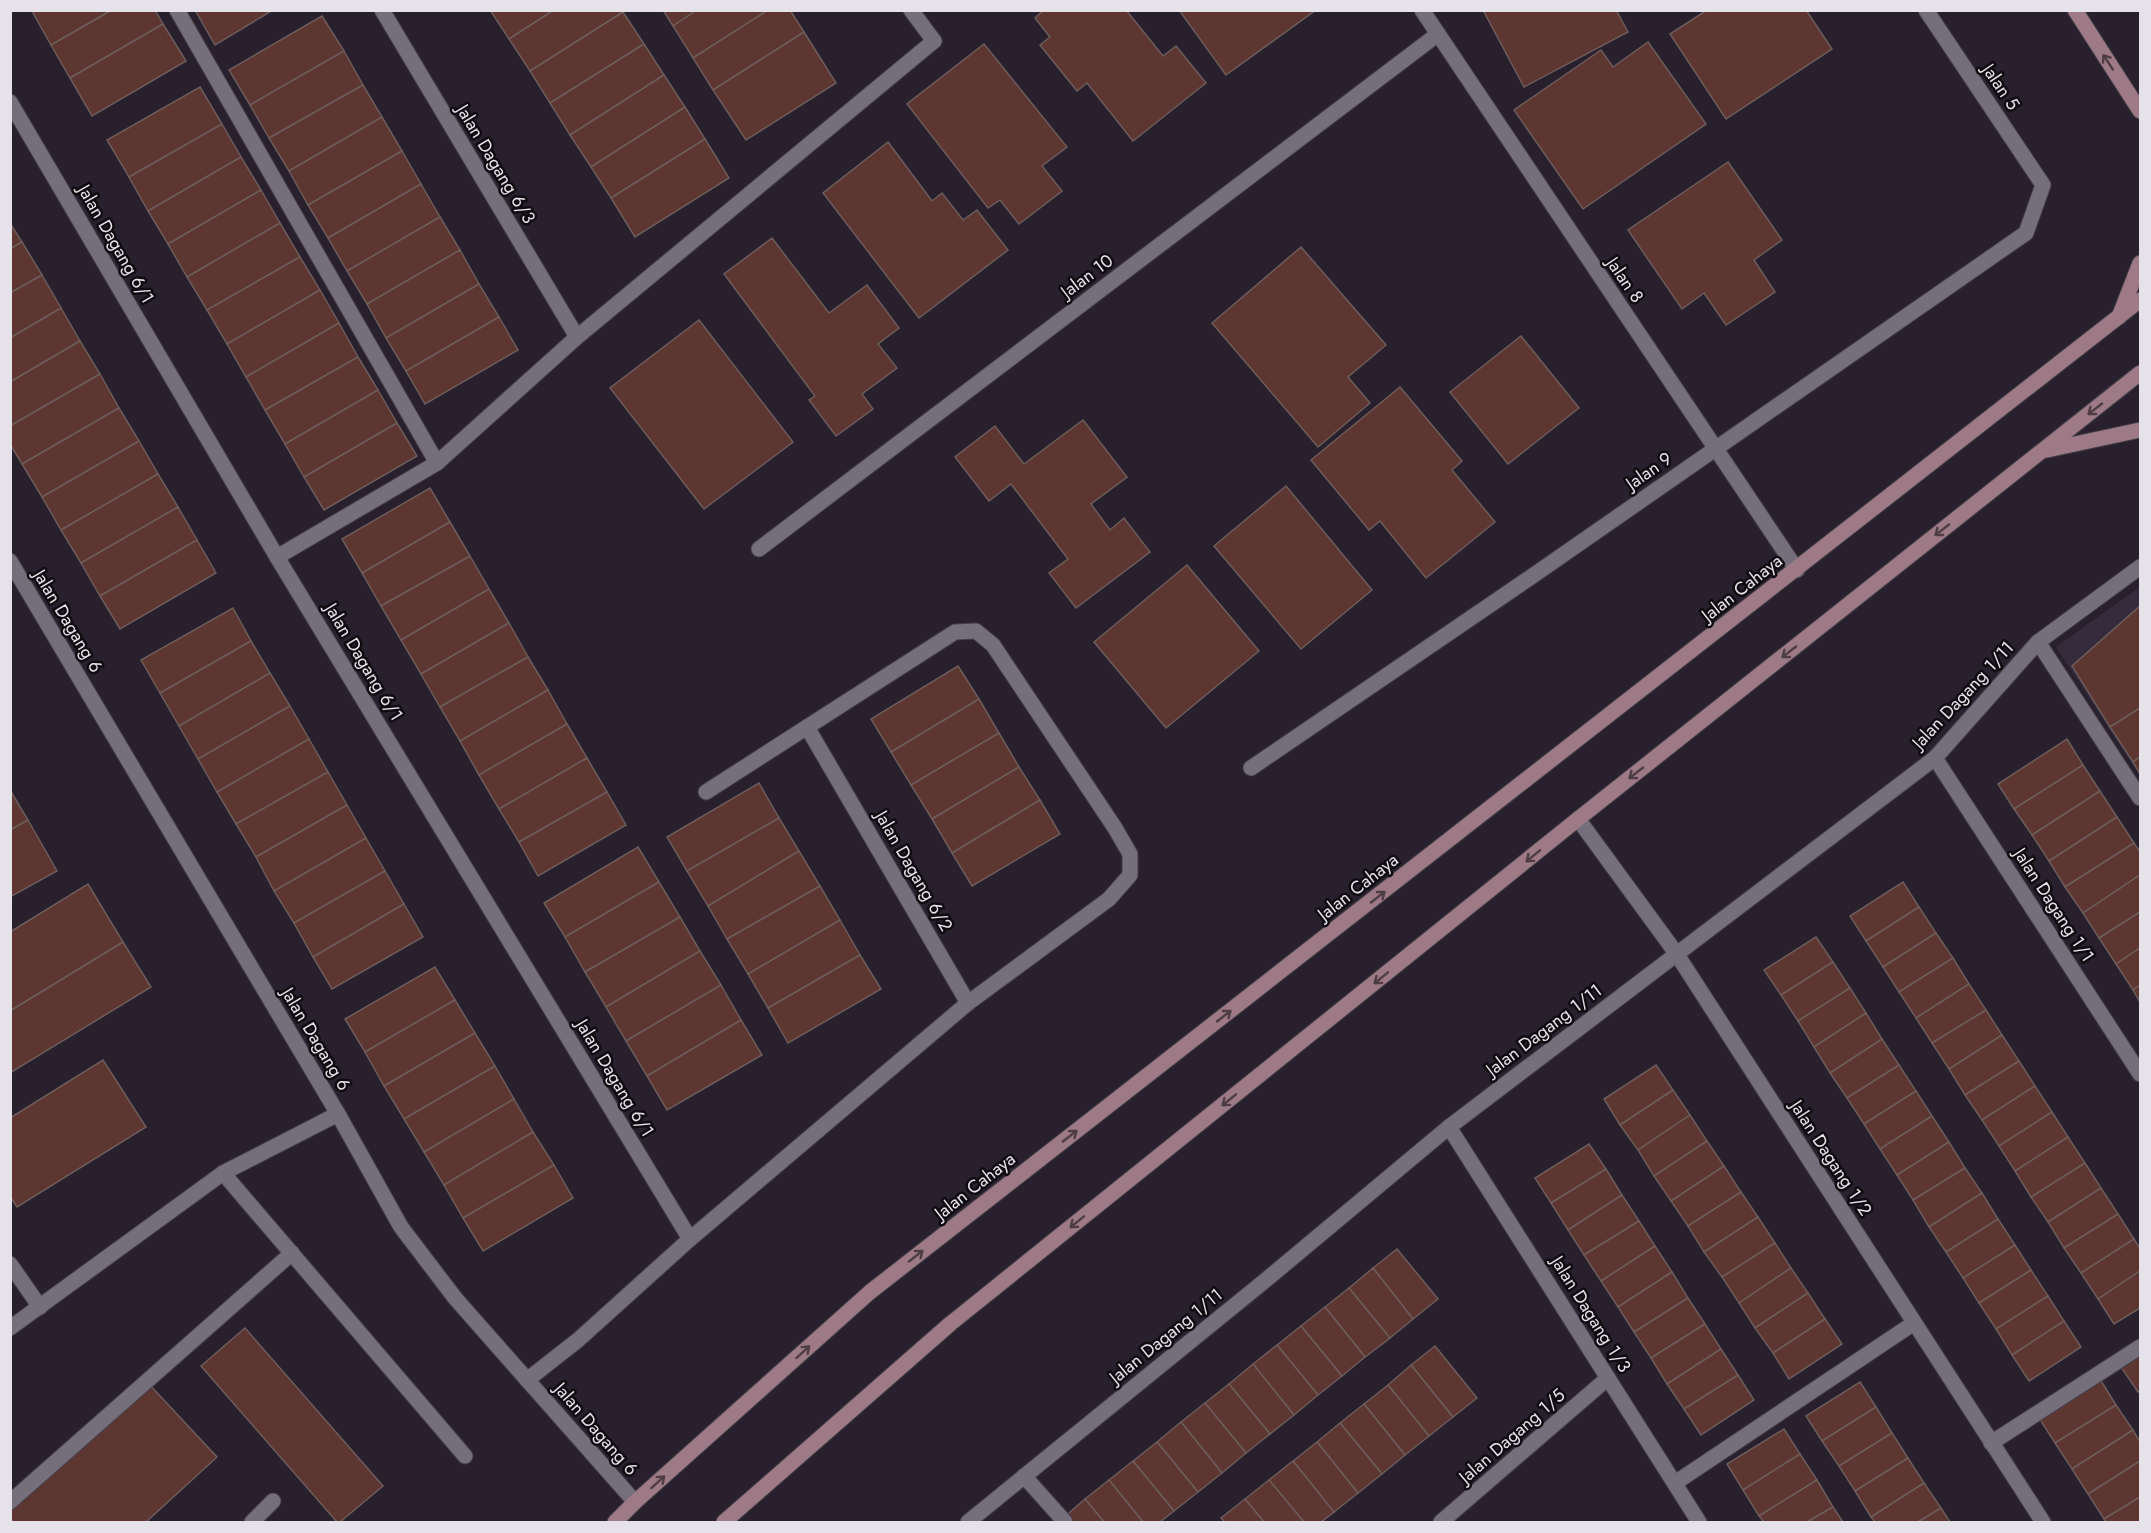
<svg xmlns="http://www.w3.org/2000/svg" width="2151" height="1533" font-family="Jost,sans-serif">
  <style>
    .built { fill: #352b3c }
    .building { fill: #5d3632; stroke: #6d5c5a; stroke-width: 1.5 }
    .lines { fill: none; stroke-linecap: round; stroke-linejoin: round }
    .service-casing { stroke: #443f48; stroke-width: 17 }
    .minor-casing { stroke: #443f48; stroke-width: 17 }
    .secondary-casing { stroke: #443f48; stroke-width: 17 }
    .service { stroke: #756e7b; stroke-width: 15 }
    .minor { stroke: #756e7b; stroke-width: 15 }
    .secondary { stroke: #9d7a85; stroke-width: 15 }
    .oneway { stroke: #4f3d45 }
    .labels { text-anchor: middle; dominant-baseline: central; stroke-width: 5; stroke-linejoin: round; paint-order: stroke }
    .street-label { font-size: 18px; fill: #e6e2ea; stroke: #0f0c11 }
  </style>
  <rect width="100%" height="100%" fill="#28212d"/>
  <polygon class="built" points="2140,587 2140,776 2056,647"/>
  <g class="building">
    <polygon points="37,10 112,10 51,45 33,13"/>
    <polygon points="112,10 155,10 163,24 70,78 51,45"/>
    <polygon points="195,10 273,10 215,45"/>
    <polygon points="490,10 554,10 509,39"/>
    <polygon points="554,10 622,10 623,12 530,71 509,39"/>
    <polygon points="663,10 697,10 673,26"/>
    <polygon points="697,10 768,10 693,58 673,26"/>
    <polygon points="768,10 790,10 804,32 713,90 693,58"/>
    <polygon points="1044,10 1126,10 1163,56 1176,46 1206,83 1133,141 1087,83 1077,91 1040,45 1050,37 1035,18"/>
    <polygon points="1179,10 1316,10 1226,75"/>
    <polygon points="1483,10 1616,10 1628,32 1524,87"/>
    <polygon points="1707,10 1806,10 1832,49 1726,119 1670,34"/>
    <polygon points="623,12 644,44 550,103 530,71"/>
    <polygon points="322,16 344,51 250,105 229,70"/>
    <polygon points="163,24 186,61 92,116 70,78"/>
    <polygon points="804,32 836,83 746,140 713,90"/>
    <polygon points="1648,42 1706,124 1583,209 1514,110 1601,50 1613,67"/>
    <polygon points="644,44 664,75 570,135 550,103"/>
    <polygon points="984,44 1067,147 1042,166 1062,191 1019,224 1000,200 988,208 907,104"/>
    <polygon points="344,51 363,85 269,138 250,105"/>
    <polygon points="664,75 685,107 591,167 570,135"/>
    <polygon points="363,85 382,117 289,171 269,138"/>
    <polygon points="200,87 222,124 129,177 107,140"/>
    <polygon points="685,107 705,139 611,198 591,167"/>
    <polygon points="382,117 402,151 308,205 289,171"/>
    <polygon points="222,124 241,157 148,211 129,177"/>
    <polygon points="705,139 729,178 635,237 611,198"/>
    <polygon points="888,142 932,201 942,193 963,220 977,210 1008,250 919,318 823,193"/>
    <polygon points="402,151 421,184 328,238 308,205"/>
    <polygon points="241,157 261,190 168,244 148,211"/>
    <polygon points="1728,162 1782,240 1754,260 1775,292 1726,325 1704,293 1682,309 1628,230"/>
    <polygon points="421,184 440,217 347,271 328,238"/>
    <polygon points="261,190 280,223 187,277 168,244"/>
    <polygon points="440,217 460,250 367,304 347,271"/>
    <polygon points="10,223 22,242 10,249"/>
    <polygon points="280,223 300,257 207,310 187,277"/>
    <polygon points="772,238 829,313 867,285 899,328 878,344 897,368 862,394 873,409 836,436 809,400 815,396 724,274"/>
    <polygon points="22,242 42,275 10,293 10,249"/>
    <polygon points="1301,247 1386,345 1348,377 1370,403 1318,447 1212,323"/>
    <polygon points="460,250 479,284 386,338 367,304"/>
    <polygon points="300,257 320,290 227,344 207,310"/>
    <polygon points="42,275 61,308 10,338 10,293"/>
    <polygon points="479,284 499,317 406,371 386,338"/>
    <polygon points="320,290 339,323 246,377 227,344"/>
    <polygon points="61,308 80,341 10,382 10,338"/>
    <polygon points="499,317 518,350 425,404 406,371"/>
    <polygon points="699,320 793,442 704,509 610,388"/>
    <polygon points="339,323 358,357 265,410 246,377"/>
    <polygon points="1521,336 1579,408 1508,464 1450,392"/>
    <polygon points="80,341 100,374 10,426 10,382"/>
    <polygon points="358,357 378,390 285,444 265,410"/>
    <polygon points="100,374 119,408 22,464 10,444 10,426"/>
    <polygon points="1400,387 1462,461 1452,470 1495,522 1426,578 1380,521 1369,530 1311,460"/>
    <polygon points="378,390 397,423 304,477 285,444"/>
    <polygon points="119,408 139,441 42,497 22,464"/>
    <polygon points="1083,420 1127,477 1091,504 1110,530 1124,518 1150,552 1076,608 1049,573 1068,559 1011,484 989,501 955,457 995,426 1024,464"/>
    <polygon points="397,423 417,456 324,510 304,477"/>
    <polygon points="139,441 158,474 61,530 42,497"/>
    <polygon points="158,474 178,507 81,563 61,530"/>
    <polygon points="1286,486 1372,590 1301,649 1214,546"/>
    <polygon points="430,488 450,522 362,573 342,539"/>
    <polygon points="178,507 197,540 100,596 81,563"/>
    <polygon points="450,522 470,556 381,606 362,573"/>
    <polygon points="197,540 216,573 120,629 100,596"/>
    <polygon points="470,556 489,589 401,640 381,606"/>
    <polygon points="1187,565 1259,651 1166,728 1094,642"/>
    <polygon points="489,589 509,623 421,674 401,640"/>
    <polygon points="2140,606 2140,708 2110,727 2072,666"/>
    <polygon points="233,608 251,641 160,693 141,660"/>
    <polygon points="509,623 528,657 440,707 421,674"/>
    <polygon points="251,641 270,673 179,726 160,693"/>
    <polygon points="528,657 548,690 460,741 440,707"/>
    <polygon points="958,666 979,699 891,752 871,719"/>
    <polygon points="270,673 290,706 198,759 179,726"/>
    <polygon points="548,690 567,724 479,775 460,741"/>
    <polygon points="979,699 999,733 911,785 891,752"/>
    <polygon points="290,706 309,739 217,792 198,759"/>
    <polygon points="2140,708 2140,757 2133,762 2110,727"/>
    <polygon points="567,724 587,758 499,809 479,775"/>
    <polygon points="999,733 1019,767 932,819 911,785"/>
    <polygon points="309,739 328,772 236,824 217,792"/>
    <polygon points="2067,739 2083,765 2014,809 1998,784"/>
    <polygon points="2140,757 2140,774 2133,762"/>
    <polygon points="587,758 607,792 519,842 499,809"/>
    <polygon points="2083,765 2100,791 2032,835 2014,809"/>
    <polygon points="1019,767 1040,800 952,853 932,819"/>
    <polygon points="328,772 347,805 256,857 236,824"/>
    <polygon points="759,783 779,818 687,871 667,837"/>
    <polygon points="10,790 28,820 10,830"/>
    <polygon points="2100,791 2117,817 2049,861 2032,835"/>
    <polygon points="607,792 626,825 538,876 519,842"/>
    <polygon points="1040,800 1060,834 972,886 952,853"/>
    <polygon points="347,805 366,838 274,891 256,857"/>
    <polygon points="2117,817 2134,843 2065,887 2049,861"/>
    <polygon points="779,818 799,851 708,906 687,871"/>
    <polygon points="28,820 57,871 10,897 10,830"/>
    <polygon points="366,838 385,871 294,923 274,891"/>
    <polygon points="2134,843 2140,852 2140,875 2083,913 2065,887"/>
    <polygon points="638,847 659,882 565,937 544,903"/>
    <polygon points="799,851 820,886 727,939 708,906"/>
    <polygon points="385,871 404,904 313,957 294,923"/>
    <polygon points="2140,875 2140,912 2099,938 2083,913"/>
    <polygon points="659,882 680,917 585,972 565,937"/>
    <polygon points="1903,882 1919,907 1866,941 1850,916"/>
    <polygon points="88,884 123,942 10,1011 10,932"/>
    <polygon points="820,886 840,920 748,974 727,939"/>
    <polygon points="404,904 423,937 332,989 313,957"/>
    <polygon points="1919,907 1936,933 1883,967 1866,941"/>
    <polygon points="2140,912 2140,948 2116,964 2099,938"/>
    <polygon points="680,917 700,951 606,1007 585,972"/>
    <polygon points="840,920 860,955 768,1008 748,974"/>
    <polygon points="1936,933 1953,958 1899,992 1883,967"/>
    <polygon points="1816,937 1833,962 1781,995 1764,970"/>
    <polygon points="123,942 151,987 10,1073 10,1011"/>
    <polygon points="2140,948 2140,985 2133,990 2116,964"/>
    <polygon points="700,951 721,985 626,1041 606,1007"/>
    <polygon points="860,955 881,989 788,1043 768,1008"/>
    <polygon points="1953,958 1969,984 1916,1018 1899,992"/>
    <polygon points="1833,962 1850,988 1798,1021 1781,995"/>
    <polygon points="435,967 455,1000 365,1052 345,1019"/>
    <polygon points="1969,984 1986,1010 1932,1043 1916,1018"/>
    <polygon points="721,985 741,1020 647,1076 626,1041"/>
    <polygon points="2140,985 2140,1002 2133,990"/>
    <polygon points="1850,988 1866,1013 1814,1047 1798,1021"/>
    <polygon points="455,1000 475,1033 384,1086 365,1052"/>
    <polygon points="1986,1010 2002,1035 1949,1069 1932,1043"/>
    <polygon points="1866,1013 1882,1039 1830,1073 1814,1047"/>
    <polygon points="741,1020 762,1055 667,1110 647,1076"/>
    <polygon points="475,1033 495,1066 404,1119 384,1086"/>
    <polygon points="2002,1035 2019,1061 1965,1095 1949,1069"/>
    <polygon points="1882,1039 1899,1065 1847,1098 1830,1073"/>
    <polygon points="103,1060 146,1127 17,1207 10,1196 10,1118"/>
    <polygon points="2019,1061 2035,1086 1982,1120 1965,1095"/>
    <polygon points="1656,1065 1673,1090 1620,1125 1604,1099"/>
    <polygon points="1899,1065 1916,1091 1864,1124 1847,1098"/>
    <polygon points="495,1066 514,1099 424,1152 404,1119"/>
    <polygon points="2035,1086 2052,1112 1999,1146 1982,1120"/>
    <polygon points="1673,1090 1690,1115 1638,1150 1620,1125"/>
    <polygon points="1916,1091 1932,1116 1880,1149 1864,1124"/>
    <polygon points="514,1099 533,1132 444,1185 424,1152"/>
    <polygon points="2052,1112 2068,1137 2015,1171 1999,1146"/>
    <polygon points="1690,1115 1707,1141 1654,1176 1638,1150"/>
    <polygon points="1932,1116 1949,1142 1897,1175 1880,1149"/>
    <polygon points="533,1132 554,1165 463,1218 444,1185"/>
    <polygon points="2068,1137 2085,1163 2031,1197 2015,1171"/>
    <polygon points="1707,1141 1724,1166 1671,1201 1654,1176"/>
    <polygon points="1949,1142 1965,1168 1913,1200 1897,1175"/>
    <polygon points="1589,1144 1606,1169 1551,1203 1535,1178"/>
    <polygon points="2085,1163 2101,1188 2048,1222 2031,1197"/>
    <polygon points="554,1165 573,1198 483,1251 463,1218"/>
    <polygon points="1724,1166 1741,1192 1688,1226 1671,1201"/>
    <polygon points="1965,1168 1982,1193 1929,1227 1913,1200"/>
    <polygon points="1606,1169 1622,1195 1568,1230 1551,1203"/>
    <polygon points="2101,1188 2118,1214 2064,1248 2048,1222"/>
    <polygon points="1741,1192 1758,1217 1704,1252 1688,1226"/>
    <polygon points="1982,1193 1998,1219 1946,1252 1929,1227"/>
    <polygon points="1622,1195 1639,1221 1584,1255 1568,1230"/>
    <polygon points="2118,1214 2134,1239 2081,1273 2064,1248"/>
    <polygon points="1758,1217 1775,1243 1722,1277 1704,1252"/>
    <polygon points="1998,1219 2015,1245 1963,1278 1946,1252"/>
    <polygon points="1639,1221 1655,1246 1601,1281 1584,1255"/>
    <polygon points="2134,1239 2140,1249 2140,1271 2098,1299 2081,1273"/>
    <polygon points="1775,1243 1791,1268 1739,1303 1722,1277"/>
    <polygon points="2015,1245 2031,1270 1979,1303 1963,1278"/>
    <polygon points="1655,1246 1672,1272 1618,1307 1601,1281"/>
    <polygon points="1397,1249 1438,1299 1413,1319 1373,1268"/>
    <polygon points="1373,1268 1413,1319 1390,1338 1349,1288"/>
    <polygon points="1791,1268 1808,1293 1755,1328 1739,1303"/>
    <polygon points="2031,1270 2048,1296 1996,1329 1979,1303"/>
    <polygon points="2140,1271 2140,1308 2114,1324 2098,1299"/>
    <polygon points="1672,1272 1688,1298 1634,1332 1618,1307"/>
    <polygon points="1349,1288 1390,1338 1365,1357 1325,1307"/>
    <polygon points="1808,1293 1825,1319 1773,1353 1755,1328"/>
    <polygon points="2048,1296 2064,1321 2012,1355 1996,1329"/>
    <polygon points="1688,1298 1705,1324 1651,1358 1634,1332"/>
    <polygon points="1325,1307 1365,1357 1342,1376 1301,1326"/>
    <polygon points="1825,1319 1842,1344 1789,1379 1773,1353"/>
    <polygon points="2064,1321 2081,1347 2029,1381 2012,1355"/>
    <polygon points="1705,1324 1721,1349 1667,1384 1651,1358"/>
    <polygon points="1301,1326 1342,1376 1318,1395 1277,1345"/>
    <polygon points="245,1328 383,1486 340,1522 337,1522 201,1366"/>
    <polygon points="1277,1345 1318,1395 1294,1415 1253,1364"/>
    <polygon points="1435,1346 1477,1398 1453,1417 1411,1365"/>
    <polygon points="1721,1349 1738,1375 1684,1409 1667,1384"/>
    <polygon points="2140,1354 2140,1390 2138,1392 2121,1367"/>
    <polygon points="1253,1364 1294,1415 1270,1434 1229,1384"/>
    <polygon points="1411,1365 1453,1417 1429,1436 1388,1385"/>
    <polygon points="1738,1375 1754,1400 1701,1435 1684,1409"/>
    <polygon points="2100,1379 2116,1405 2055,1443 2039,1418"/>
    <polygon points="147,1382 217,1457 146,1522 14,1522 10,1519 10,1508"/>
    <polygon points="1860,1382 1876,1407 1822,1441 1806,1416"/>
    <polygon points="1229,1384 1270,1434 1246,1453 1205,1403"/>
    <polygon points="1388,1385 1429,1436 1405,1455 1364,1404"/>
    <polygon points="1205,1403 1246,1453 1222,1473 1181,1422"/>
    <polygon points="1364,1404 1405,1455 1382,1474 1340,1423"/>
    <polygon points="2116,1405 2133,1430 2072,1469 2055,1443"/>
    <polygon points="1876,1407 1892,1433 1839,1466 1822,1441"/>
    <polygon points="1181,1422 1222,1473 1198,1492 1157,1442"/>
    <polygon points="1340,1423 1382,1474 1358,1493 1317,1442"/>
    <polygon points="1784,1429 1800,1454 1743,1490 1727,1464"/>
    <polygon points="2133,1430 2140,1442 2140,1461 2088,1494 2072,1469"/>
    <polygon points="1892,1433 1908,1458 1855,1491 1839,1466"/>
    <polygon points="1157,1442 1198,1492 1174,1511 1133,1461"/>
    <polygon points="1317,1442 1358,1493 1334,1512 1293,1461"/>
    <polygon points="1800,1454 1817,1480 1759,1516 1743,1490"/>
    <polygon points="1908,1458 1924,1483 1871,1517 1855,1491"/>
    <polygon points="1133,1461 1174,1511 1160,1522 1143,1522 1109,1480"/>
    <polygon points="1293,1461 1334,1512 1321,1522 1304,1522 1269,1480"/>
    <polygon points="2140,1461 2140,1497 2104,1519 2088,1494"/>
    <polygon points="1109,1480 1143,1522 1104,1522 1085,1499"/>
    <polygon points="1269,1480 1304,1522 1264,1522 1245,1499"/>
    <polygon points="1817,1480 1833,1507 1807,1522 1764,1522 1759,1516"/>
    <polygon points="1924,1483 1941,1508 1918,1522 1875,1522 1871,1517"/>
    <polygon points="2140,1497 2140,1522 2106,1522 2104,1519"/>
    <polygon points="1085,1499 1104,1522 1065,1522 1062,1519"/>
    <polygon points="1245,1499 1264,1522 1225,1522 1221,1518"/>
    <polygon points="1833,1507 1843,1522 1807,1522"/>
    <polygon points="1941,1508 1950,1522 1918,1522"/>
  </g>
  <g class="lines">
    <g class="service-casing">
      <g id="service">
        <polyline points="177,10 437,463"/>
        <polyline points="277,557 437,463 577,337 934,41"/>
        <polyline points="2038,642 2140,798"/>
        <polyline points="706,792 955,632 976,631 993,645 1115,828 1130,854 1130,875 1109,899 968,1003"/>
        <polyline points="223,1173 465,1456"/>
        <polyline points="10,1264 40,1307"/>
        <polyline points="10,1328 223,1173 338,1114"/>
        <polyline points="1991,1443 2140,1347"/>
        <polyline points="1024,1476 1065,1522"/>
        <polyline points="1675,1483 1914,1323"/>
        <polyline points="10,1502 292,1253"/>
        <polyline points="252,1522 273,1501"/>
      </g>
    </g>
    <g class="minor-casing">
      <g id="minor">
        <polyline points="382,10 577,337"/>
        <polyline points="911,10 934,41"/>
        <polyline points="1422,10 1797,570"/>
        <polyline points="10,102 277,557 690,1239"/>
        <polyline points="759,549 1438,34"/>
        <polyline points="10,561 338,1114 401,1227 455,1298 635,1502"/>
        <polyline points="1935,758 2140,1074"/>
        <polyline points="1251,768 1531,577 2026,233 2043,185 1926,10"/>
        <polyline points="1578,819 1676,953 2043,1522"/>
        <polyline points="1449,1127 1699,1522"/>
        <polyline points="527,1380 578,1340 690,1239 968,1003 807,727"/>
        <polyline points="968,1522 1267,1279 1449,1127 1935,758 2038,642 2140,567"/>
        <polyline points="1441,1522 1608,1378"/>
      </g>
    </g>
    <g class="secondary-casing">
      <g id="secondary">
        <polyline points="2075,10 2140,111"/>
        <polyline points="2119,317 2140,263"/>
        <polyline points="2047,450 2140,430"/>
        <polyline points="615,1522 635,1502 870,1292 2140,300"/>
        <polyline points="724,1522 950,1324 1578,819 2140,373"/>
      </g>
    </g>
    <use href="#service" class="service"/>
    <use href="#minor" class="minor"/>
    <use href="#secondary" class="secondary"/>
  </g>
  <defs><path id="oneway-shaft" d="M-6 0H5M1.5-3L5.5 0L1.5 3" fill="none" stroke-width="1.6" stroke-linecap="round" stroke-linejoin="round" transform="scale(1.5)"/></defs>
  <g class="oneway">
    <use href="#oneway-shaft" transform="translate(2108 62) rotate(-123)"/>
    <use href="#oneway-shaft" transform="translate(2095 409) rotate(142)"/>
    <use href="#oneway-shaft" transform="translate(1942 530) rotate(142)"/>
    <use href="#oneway-shaft" transform="translate(1789 652) rotate(142)"/>
    <use href="#oneway-shaft" transform="translate(1636 773) rotate(142)"/>
    <use href="#oneway-shaft" transform="translate(1533 856) rotate(141)"/>
    <use href="#oneway-shaft" transform="translate(1378 897) rotate(-38)"/>
    <use href="#oneway-shaft" transform="translate(1381 978) rotate(141)"/>
    <use href="#oneway-shaft" transform="translate(1224 1016) rotate(-38)"/>
    <use href="#oneway-shaft" transform="translate(1229 1100) rotate(141)"/>
    <use href="#oneway-shaft" transform="translate(1070 1136) rotate(-38)"/>
    <use href="#oneway-shaft" transform="translate(1077 1222) rotate(141)"/>
    <use href="#oneway-shaft" transform="translate(916 1256) rotate(-38)"/>
    <use href="#oneway-shaft" transform="translate(803 1352) rotate(-42)"/>
    <use href="#oneway-shaft" transform="translate(658 1482) rotate(-42)"/>
  </g>
  <g class="labels">
    <g class="street-label">
      <text transform="translate(2001 87) rotate(56)">Jalan 5</text>
      <text transform="translate(496 164) rotate(59)">Jalan Dagang 6/3</text>
      <text transform="translate(116 244) rotate(60)">Jalan Dagang 6/1</text>
      <text transform="translate(1087 276) rotate(-37)">Jalan 10</text>
      <text transform="translate(1625 280) rotate(56)">Jalan 8</text>
      <text transform="translate(1649 471) rotate(-35)">Jalan 9</text>
      <text transform="translate(1742 588) rotate(-38)">Jalan Cahaya</text>
      <text transform="translate(68 621) rotate(59)">Jalan Dagang 6</text>
      <text transform="translate(364 662) rotate(59)">Jalan Dagang 6/1</text>
      <text transform="translate(1963 695) rotate(-47)">Jalan Dagang 1/11</text>
      <text transform="translate(914 871) rotate(60)">Jalan Dagang 6/2</text>
      <text transform="translate(1358 887) rotate(-38)">Jalan Cahaya</text>
      <text transform="translate(2054 905) rotate(57)">Jalan Dagang 1/1</text>
      <text transform="translate(1544 1030) rotate(-37)">Jalan Dagang 1/11</text>
      <text transform="translate(316 1039) rotate(59)">Jalan Dagang 6</text>
      <text transform="translate(615 1078) rotate(59)">Jalan Dagang 6/1</text>
      <text transform="translate(1831 1158) rotate(57)">Jalan Dagang 1/2</text>
      <text transform="translate(975 1186) rotate(-38)">Jalan Cahaya</text>
      <text transform="translate(1591 1314) rotate(58)">Jalan Dagang 1/3</text>
      <text transform="translate(1166 1336) rotate(-39)">Jalan Dagang 1/11</text>
      <text transform="translate(596 1429) rotate(49)">Jalan Dagang 6</text>
      <text transform="translate(1512 1436) rotate(-41)">Jalan Dagang 1/5</text>
    </g>
  </g>
  <rect width="2151" height="1533" fill="none" stroke="#e6e2ea" stroke-width="24"/>
</svg>
